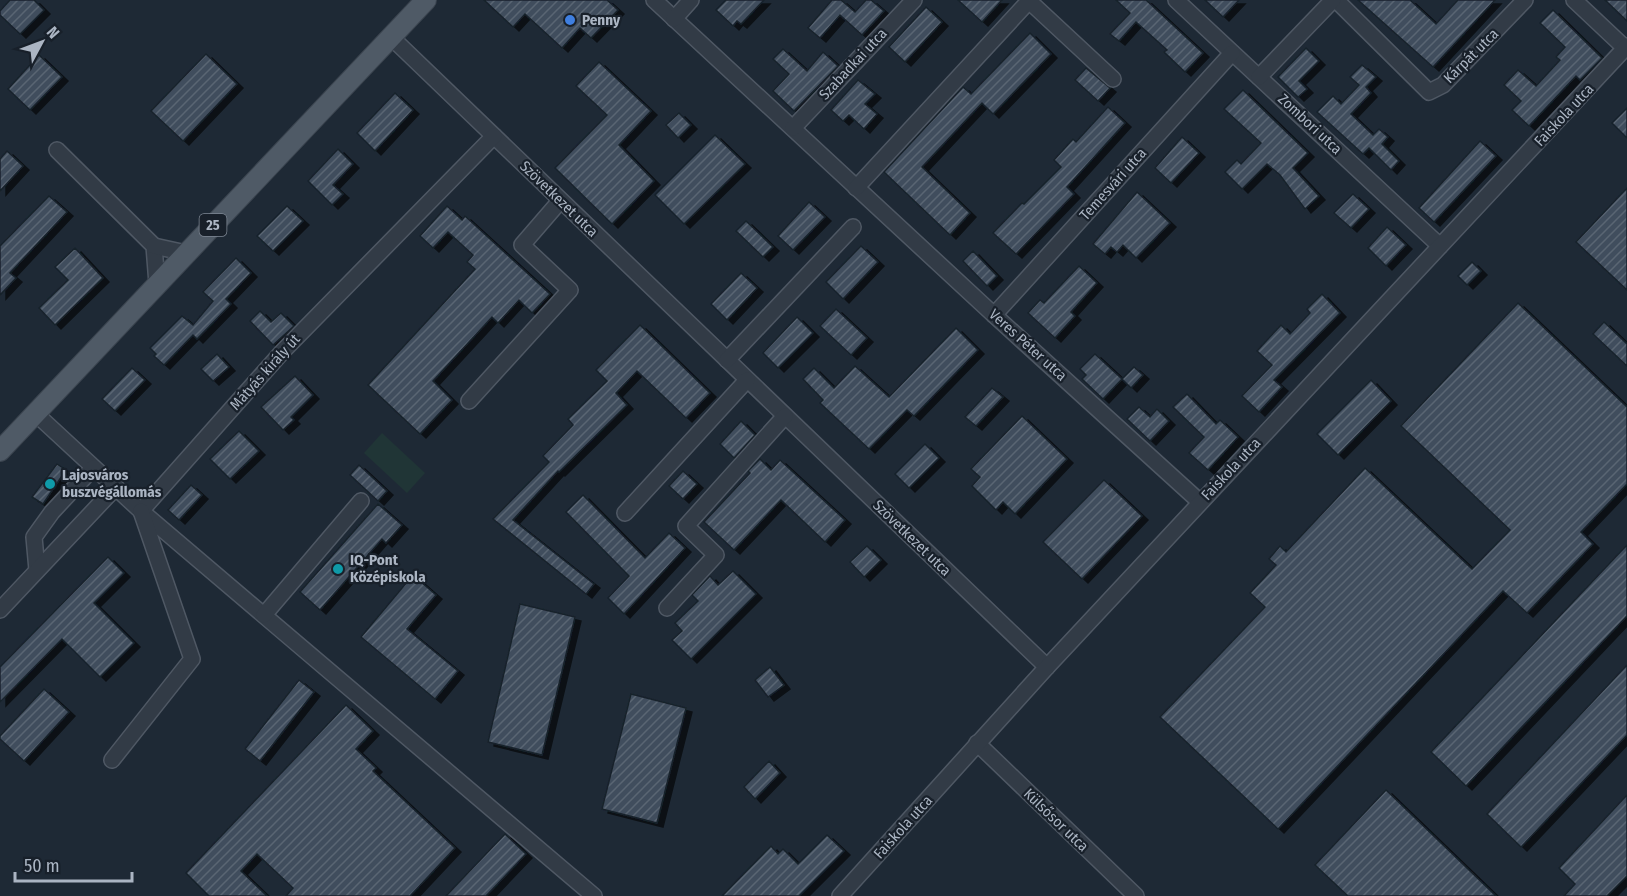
<svg xmlns="http://www.w3.org/2000/svg" width="1627" height="896" font-family="'Fira Sans Condensed',sans-serif">
  <style>
    .green { fill: #203536 }
    .building { fill: url(#building-hatch); stroke: #19222c; stroke-width: 1.5; filter: url(#shadow) }
    .lines { fill: none; stroke-linecap: round; stroke-linejoin: round }
    .minor-casing { stroke: #4f5864; stroke-width: 18 }
    .major-casing { stroke: #3b444f; stroke-width: 22 }
    .minor { stroke: #323b46; stroke-width: 15 }
    .major { stroke: #4f5a66; stroke-width: 20 }
    .shop-dot { fill: #3f7fe0; stroke: #18202a; stroke-width: 2 }
    .culture-dot { fill: #0f9aa8; stroke: #18202a; stroke-width: 2 }
    .labels { text-anchor: middle; dominant-baseline: central; stroke-width: 4.5; stroke-linejoin: round; paint-order: stroke }
    .shield { fill: #18202a; stroke: #7f8895; stroke-width: 1.5 }
    .shield-label { font-size: 14px; font-weight: bold; fill: #abb5c3 }
    .poi-label { font-size: 15px; font-weight: bold; fill: #abb5c3; stroke: #18202a; text-anchor: start }
    .street-label { font-size: 15px; fill: #abb5c3; stroke: #18202a }
  </style>
  <defs>
    <pattern id="building-hatch" width="6" height="6" patternUnits="userSpaceOnUse" patternTransform="scale(1.5)"><rect width="6" height="6" fill="#414e5d"/><path d="M-1 1l2-2M0 6l6-6M5 7l2-2" fill="none" stroke="#5a6573"/></pattern>
    <filter id="shadow"><feDropShadow dx="6" dy="4" stdDeviation="0" flood-color="#0009"/></filter>
  </defs>
  <rect width="100%" height="100%" fill="#1e2935"/>
  <polygon class="green" points="382,433 425,473 407,493 364,453"/>
  <g class="building">
    <polygon points="10,0 34,0 44,10 20,34 0,15 0,11"/>
    <polygon points="484,0 607,0 618,10 591,38 580,28 562,48 525,14 513,27"/>
    <polygon points="726,0 764,0 741,24 737,21 733,26 716,10"/>
    <polygon points="832,0 841,0 855,12 866,0 871,0 884,11 862,35 840,15 820,38 808,28"/>
    <polygon points="958,0 1002,0 982,22"/>
    <polygon points="1116,0 1146,0 1203,53 1185,72 1164,52 1167,50 1136,22 1119,41 1110,34 1130,13"/>
    <polygon points="1205,0 1239,0 1223,17"/>
    <polygon points="1358,0 1410,0 1436,24 1458,0 1495,0 1433,67"/>
    <polygon points="1605,0 1627,0 1627,21"/>
    <polygon points="926,7 942,22 905,62 889,47"/>
    <polygon points="1553,10 1602,58 1580,80 1576,76 1529,126 1512,110 1521,101 1504,85 1518,70 1536,86 1560,60 1556,57 1565,47 1540,23"/>
    <polygon points="1030,33 1051,54 993,114 982,103 922,167 970,213 950,235 884,172 963,87 971,94"/>
    <polygon points="1306,48 1319,61 1299,81 1307,89 1298,97 1278,77"/>
    <polygon points="783,49 807,71 823,52 838,66 794,111 773,91 789,74 773,59"/>
    <polygon points="206,54 237,84 183,141 151,111"/>
    <polygon points="39,55 62,77 30,110 8,89"/>
    <polygon points="599,62 651,111 619,145 654,181 612,224 555,168 607,115 576,86"/>
    <polygon points="1362,65 1376,77 1366,87 1371,93 1351,114 1373,135 1379,129 1388,137 1382,144 1399,161 1391,170 1369,148 1363,154 1317,112 1333,96 1341,104 1359,85 1350,77"/>
    <polygon points="1086,68 1110,88 1098,101 1075,80"/>
    <polygon points="858,80 875,94 865,104 877,114 864,129 849,115 843,121 831,110"/>
    <polygon points="1243,90 1308,153 1293,168 1319,196 1305,209 1280,175 1267,164 1242,189 1225,172 1237,160 1241,164 1261,143 1224,109"/>
    <polygon points="395,93 413,110 375,151 357,133"/>
    <polygon points="1108,107 1125,123 1067,187 1074,194 1016,254 993,233 1022,203 1024,204 1061,167 1054,160 1073,139 1076,142"/>
    <polygon points="1627,108 1627,138 1612,123"/>
    <polygon points="679,113 691,125 678,138 666,125"/>
    <polygon points="715,135 745,164 684,224 655,195"/>
    <polygon points="1182,137 1199,153 1171,183 1155,168"/>
    <polygon points="1480,141 1496,156 1434,222 1419,208"/>
    <polygon points="338,149 353,164 333,185 343,194 332,205 308,181"/>
    <polygon points="7,151 23,166 0,191 0,159"/>
    <polygon points="1627,188 1627,290 1576,242"/>
    <polygon points="1137,192 1170,223 1136,258 1123,245 1117,252 1111,247 1105,254 1093,244"/>
    <polygon points="1353,194 1369,209 1351,228 1334,213"/>
    <polygon points="49,196 67,212 10,273 16,278 0,295 0,246"/>
    <polygon points="809,202 825,217 793,250 778,236"/>
    <polygon points="287,206 303,221 273,251 257,236"/>
    <polygon points="447,206 462,220 465,216 550,294 532,313 519,300 498,323 492,317 433,381 452,400 420,434 368,385 475,269 467,262 473,255 448,232 433,248 420,236"/>
    <polygon points="746,221 773,247 763,257 736,231"/>
    <polygon points="1387,227 1406,245 1386,266 1368,248"/>
    <polygon points="861,246 878,262 843,299 826,282"/>
    <polygon points="75,248 103,278 55,325 39,308 68,280 55,267"/>
    <polygon points="973,251 997,276 987,286 963,261"/>
    <polygon points="236,258 251,273 226,299 231,304 197,339 193,335 164,365 154,356 156,354 150,348 182,316 193,325 213,301 203,292"/>
    <polygon points="1472,262 1481,271 1467,285 1458,276"/>
    <polygon points="1079,266 1097,283 1071,312 1075,316 1055,338 1028,313 1040,300 1044,303"/>
    <polygon points="741,273 757,288 727,320 711,304"/>
    <polygon points="1322,294 1340,313 1274,380 1282,387 1259,412 1242,396 1272,365 1257,351 1281,325 1290,334 1310,313 1307,309"/>
    <polygon points="1518,303 1627,407 1627,484 1581,532 1593,544 1527,613 1503,591 1278,829 1160,717 1265,607 1250,593 1276,565 1269,559 1280,546 1286,552 1365,468 1472,569 1510,530 1401,426"/>
    <polygon points="836,309 867,338 851,355 820,326"/>
    <polygon points="260,311 271,322 281,313 294,326 273,345 250,321"/>
    <polygon points="797,317 813,333 778,368 763,353"/>
    <polygon points="1604,322 1627,344 1627,366 1593,334"/>
    <polygon points="640,325 710,393 686,418 637,371 616,393 627,405 559,472 558,471 513,520 594,584 586,594 493,519 549,462 543,456 573,425 568,419 607,381 596,370"/>
    <polygon points="956,328 978,350 914,416 907,410 869,449 820,403 823,400 803,379 814,368 834,388 855,366 889,397"/>
    <polygon points="217,354 229,367 213,381 201,369"/>
    <polygon points="1095,354 1122,379 1103,399 1082,379 1086,375 1080,369"/>
    <polygon points="1134,367 1143,375 1131,388 1122,379"/>
    <polygon points="132,368 145,380 115,411 102,399"/>
    <polygon points="295,376 313,395 291,417 294,420 283,430 261,407"/>
    <polygon points="1371,380 1391,401 1338,455 1317,434"/>
    <polygon points="992,388 1003,397 976,426 965,417"/>
    <polygon points="1187,394 1216,424 1220,420 1238,437 1208,470 1189,453 1204,437 1173,407"/>
    <polygon points="1139,407 1150,417 1157,409 1169,421 1150,441 1127,419"/>
    <polygon points="1022,416 1067,459 1015,514 1003,502 996,510 972,486 980,477 971,469"/>
    <polygon points="741,421 755,435 734,458 720,444"/>
    <polygon points="239,431 259,451 230,479 210,459"/>
    <polygon points="925,444 939,458 909,488 895,474"/>
    <polygon points="760,459 771,470 780,460 845,520 825,542 781,500 734,550 704,522 750,473 748,471"/>
    <polygon points="57,464 66,470 43,504 32,497"/>
    <polygon points="359,465 387,491 378,501 350,475"/>
    <polygon points="683,471 697,484 683,499 669,486"/>
    <polygon points="1104,480 1142,516 1082,579 1043,542"/>
    <polygon points="191,485 202,495 179,520 168,510"/>
    <polygon points="583,495 645,558 669,533 685,548 624,614 608,598 629,576 566,512"/>
    <polygon points="378,504 402,525 386,543 382,539 320,610 300,592"/>
    <polygon points="1627,545 1627,616 1466,786 1431,752"/>
    <polygon points="867,546 881,560 864,577 850,562"/>
    <polygon points="108,557 124,573 94,603 134,643 100,677 62,639 0,702 0,667"/>
    <polygon points="733,571 756,594 691,659 672,640 682,631 675,623 698,601 692,595 710,576 718,585"/>
    <polygon points="413,575 436,595 407,629 458,671 435,699 361,637"/>
    <polygon points="520,604 575,617 542,755 488,742"/>
    <polygon points="1627,665 1627,735 1521,847 1487,814"/>
    <polygon points="770,667 784,685 768,697 755,680"/>
    <polygon points="299,680 314,692 260,761 245,749"/>
    <polygon points="44,689 69,712 24,761 0,739 0,736"/>
    <polygon points="631,694 686,708 657,823 602,809"/>
    <polygon points="346,705 373,731 356,749 376,768 373,771 455,848 410,896 286,896 293,888 257,854 241,871 267,896 209,896 186,873"/>
    <polygon points="769,761 780,773 755,799 744,787"/>
    <polygon points="1386,790 1496,896 1348,896 1315,865"/>
    <polygon points="1627,795 1627,876 1607,896 1564,896 1575,884 1559,868"/>
    <polygon points="505,834 526,854 486,896 446,896"/>
    <polygon points="827,835 844,851 799,896 722,896 771,846 778,854 783,849 798,864"/>
  </g>
  <g class="lines">
    <g class="minor-casing">
      <g id="minor">
        <polyline points="654,0 994,315 1200,502"/>
        <polyline points="1176,0 1440,246"/>
        <polyline points="1336,0 1429,92 1443,85 1525,0"/>
        <polyline points="1574,0 1625,48"/>
        <polyline points="674,19 691,0"/>
        <polyline points="391,37 1047,667"/>
        <polyline points="1259,77 1333,0"/>
        <polyline points="793,128 914,0"/>
        <polyline points="57,150 154,246 157,284"/>
        <polyline points="856,188 1029,1 1113,79"/>
        <polyline points="154,246 186,253"/>
        <polyline points="994,315 1232,53"/>
        <polyline points="727,360 853,227"/>
        <polyline points="469,401 570,290 522,245 560,201"/>
        <polyline points="35,413 141,511 594,896"/>
        <polyline points="141,511 283,351 494,136"/>
        <polyline points="625,513 747,380"/>
        <polyline points="37,570 34,537 52,512 93,468"/>
        <polyline points="667,608 716,555 686,526 785,416"/>
        <polyline points="0,610 116,487"/>
        <polyline points="264,615 361,501"/>
        <polyline points="977,743 1136,896"/>
        <polyline points="112,760 192,659 141,511"/>
        <polyline points="840,896 1047,667 1627,46"/>
      </g>
    </g>
    <g class="major-casing">
      <polyline id="major" points="0,451 426,0"/>
    </g>
    <use href="#minor" class="minor"/>
    <use href="#major" class="major"/>
  </g>
  <circle class="shop-dot" cx="570" cy="20" r="6"/>
  <g class="culture-dot">
    <circle cx="50" cy="484" r="6"/>
    <circle cx="338" cy="569" r="6"/>
  </g>
  <g class="labels">
    <rect class="shield" x="199.5" y="214" width="27" height="22" rx="4.5"/>
    <g class="shield-label">
      <text x="213" y="225">25</text>
    </g>
    <g class="poi-label">
      <text x="582" y="20">Penny</text>
      <text x="62" y="475">Lajosváros<tspan x="62" dy="17">buszvégállomás</tspan></text>
      <text x="350" y="560">IQ-Pont<tspan x="350" dy="17">Középiskola</tspan></text>
    </g>
    <g class="street-label">
      <text transform="translate(1471 56) rotate(-45)">Kárpát utca</text>
      <text transform="translate(853 64) rotate(-47)">Szabadkai utca</text>
      <text transform="translate(1564 115) rotate(-47)">Faiskola utca</text>
      <text transform="translate(1310 124) rotate(43)">Zombori utca</text>
      <text transform="translate(1113 184) rotate(-48)">Temesvári utca</text>
      <text transform="translate(559 199) rotate(44)">Szövetkezet utca</text>
      <text transform="translate(1028 345) rotate(42)">Veres Péter utca</text>
      <text transform="translate(265 372) rotate(-48)">Mátyás király út</text>
      <text transform="translate(1231 469) rotate(-47)">Faiskola utca</text>
      <text transform="translate(912 538) rotate(44)">Szövetkezet utca</text>
      <text transform="translate(1056 820) rotate(44)">Külsősor utca</text>
      <text transform="translate(903 827) rotate(-48)">Faiskola utca</text>
    </g>
  </g>
  <g transform="translate(42 42) rotate(49)" stroke="#18202a" stroke-width="4.5" paint-order="stroke">
  <path d="M0-4.5L10 22L0 15L-10 22Z" fill="#abb5c3"/>
  <text y="-9" font-size="16" font-weight="bold" text-anchor="middle" fill="#abb5c3">N</text>
  </g>
  <path d="M15 872v9h117v-9" fill="none" stroke="#abb5c3" stroke-width="3"/>
  <text x="24" y="872" font-size="18" fill="#abb5c3" stroke="#18202a" stroke-width="4.5" paint-order="stroke">50 m</text>
</svg>
